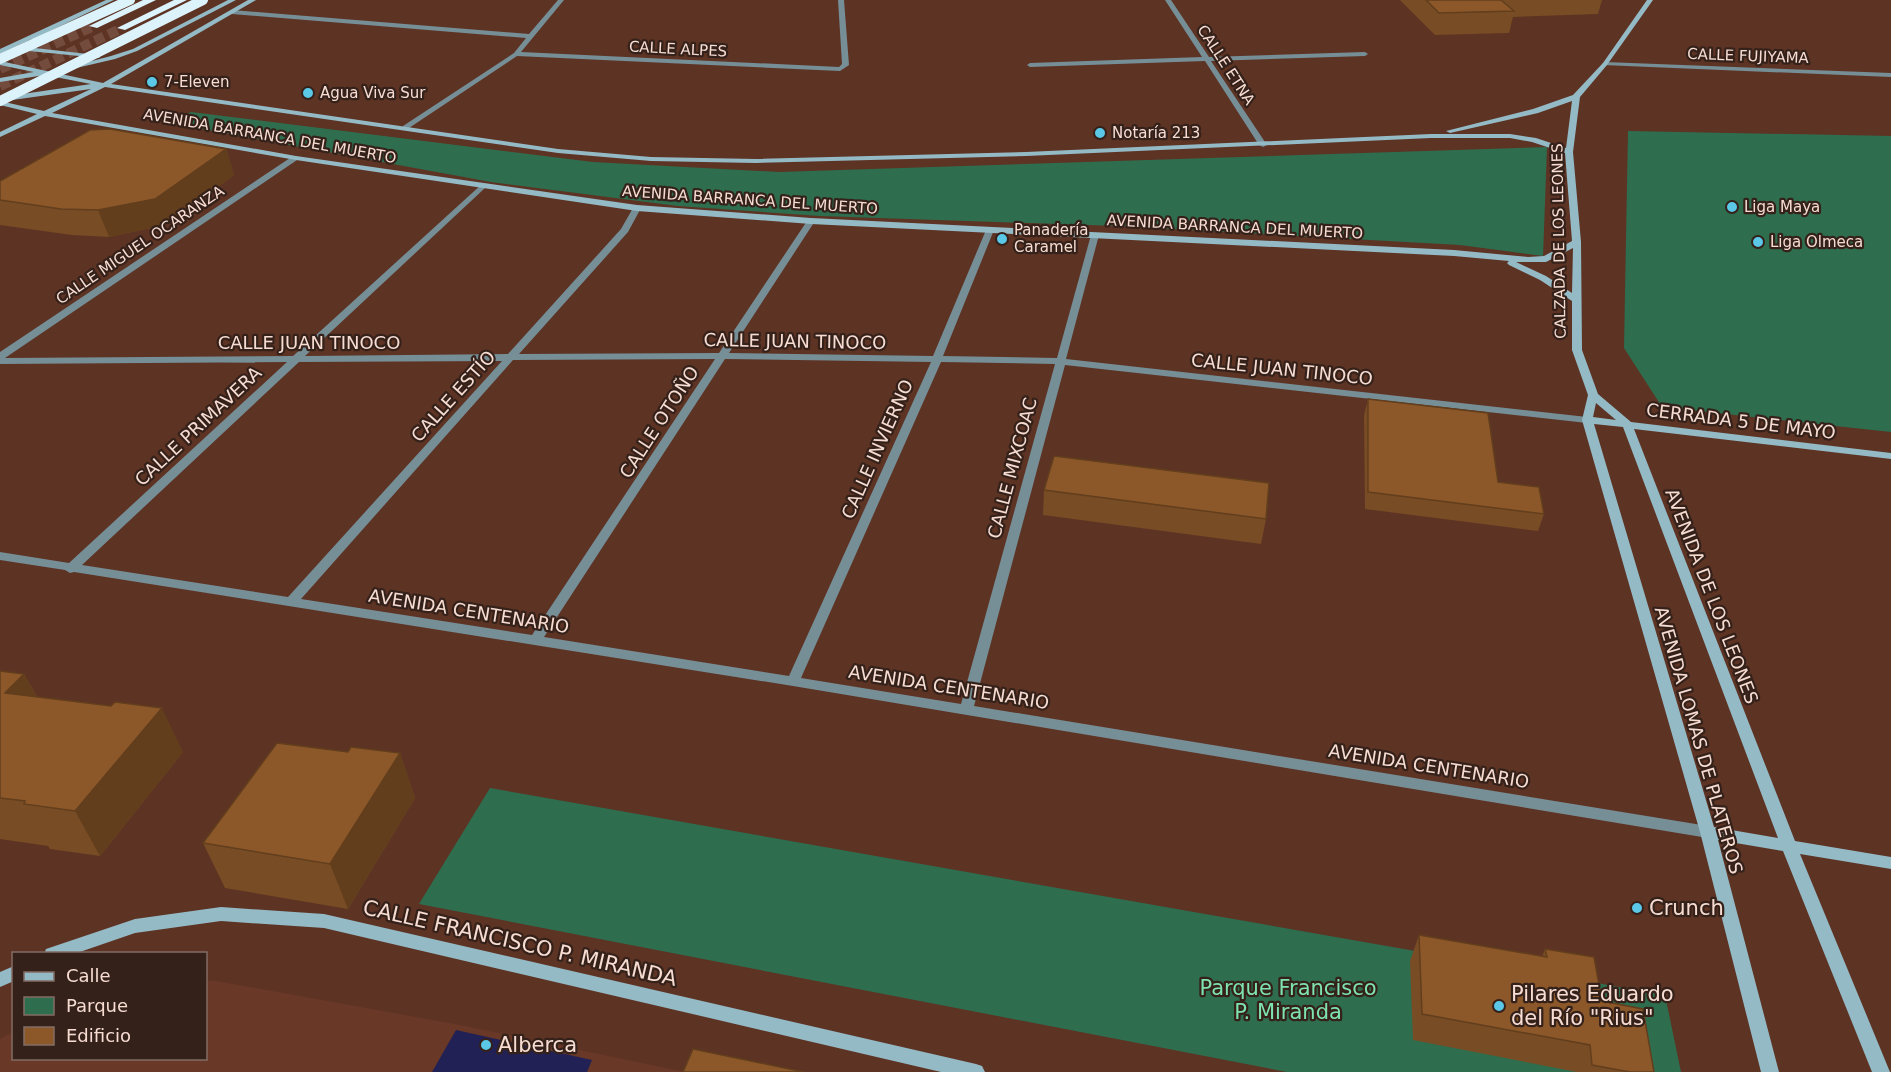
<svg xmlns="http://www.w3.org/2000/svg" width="1891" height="1072" font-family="'DejaVu Sans',sans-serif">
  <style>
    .built { fill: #6a3827 }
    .green { fill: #2e6e4f }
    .water { fill: #222155 }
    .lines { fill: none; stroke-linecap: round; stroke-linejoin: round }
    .highway-tunnel { stroke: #744c3e; stroke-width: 10; stroke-dasharray: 10 5; stroke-linecap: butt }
    .street { fill: #768e96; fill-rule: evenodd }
    .secondary { fill: #94bac6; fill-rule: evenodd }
    .highway { fill: #dcf3fb; fill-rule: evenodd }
    .highway-bridge { stroke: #dcf3fb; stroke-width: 10 }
    .wall { fill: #784c24 }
    .shaded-wall { fill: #623e1d }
    .building { fill: #8c582a; stroke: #623e1d; stroke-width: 1.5 }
    .poi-dot { fill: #5bc8e7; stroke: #34211a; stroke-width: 2 }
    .labels { text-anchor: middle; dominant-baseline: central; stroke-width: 4.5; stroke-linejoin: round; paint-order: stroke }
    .far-street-label { font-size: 15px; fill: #f7dcd2; stroke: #34211a }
    .far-poi-label { font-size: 15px; fill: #f7dcd2; stroke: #34211a; text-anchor: start }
    .street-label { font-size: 18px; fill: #f7dcd2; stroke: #34211a }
    .near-poi-label { font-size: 21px; fill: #f7dcd2; stroke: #34211a; text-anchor: start }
    .near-street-label { font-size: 21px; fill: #f7dcd2; stroke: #34211a }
    .near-park-label { font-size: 21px; fill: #7ee3af; stroke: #34211a }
  </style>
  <rect width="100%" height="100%" fill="#5d3324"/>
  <polygon class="built" points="206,981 216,981 460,1025 685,1072 0,1072 0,1039 13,1032 14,1058 206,1058"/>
  <g class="green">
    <polygon points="191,112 593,162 779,172 1547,147 1543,256 1460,245 1117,226 820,216 678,206 491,182 170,123"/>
    <polygon points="1628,131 1891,136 1891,432 1662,407 1624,348"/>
    <polygon points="490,788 1665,995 1681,1072 1287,1072 419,904"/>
  </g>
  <polygon class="water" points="456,1030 592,1060 587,1072 432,1072"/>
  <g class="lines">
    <g class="highway-tunnel">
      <polyline points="0,69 94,26"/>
      <polyline points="0,86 122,28"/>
    </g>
    <g class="street">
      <polygon points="558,0 564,0 521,52 839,67 842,64 838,0 844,0 849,65 840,71 517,56 406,130 402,128 403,126 514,53 526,38 232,14 229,12 232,10 529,34"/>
      <polygon points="1165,0 1171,0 1209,57 1365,52 1368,54 1365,56 1211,61 1267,145 1263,147 1259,145 1205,61 1030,67 1027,65 1030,63 1202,57"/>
      <polygon points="1605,62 1891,73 1891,77 1603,65 1602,64"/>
      <path d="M 293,156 L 300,158 L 5,358 L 293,356 L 482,184 L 486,186 L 485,188 L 305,356 L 508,354 L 621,229 L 633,208 L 637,205 L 641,208 L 628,232 L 519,354 L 719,353 L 807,221 L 811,218 L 815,221 L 729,353 L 933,356 L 986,230 L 990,227 L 994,230 L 943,356 L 1057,358 L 1091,235 L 1098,233 L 1099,235 L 1066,359 L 1587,417 L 1592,420 L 1587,423 L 1065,365 L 974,706 L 1708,826 L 1713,828 L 1716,832 L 1713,836 L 1708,838 L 793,686 L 74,572 L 70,573 L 65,570 L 0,560 L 0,552 L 69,563 L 287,362 L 0,364 L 0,352 ZM 715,359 L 532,635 L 301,599 L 513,360 ZM 725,359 L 931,362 L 789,676 L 544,637 ZM 502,361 L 288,597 L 82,565 L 299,362 ZM 941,362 L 1055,364 L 961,704 L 801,678 Z"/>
    </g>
    <g class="secondary">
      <polygon points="106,0 114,0 40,36 35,48 97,55 100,57 99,58 29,51 32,39 0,54 0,49"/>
      <polygon points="228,0 236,0 137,51 115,59 72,69 69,67 111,56 133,49"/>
      <path d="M 248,0 L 256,0 L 111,84 L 558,149 L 651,157 L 756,159 L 1026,152 L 1431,134 L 1510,134 L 1536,138 L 1566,148 L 1572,101 L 1538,113 L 1450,133 L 1446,131 L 1533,109 L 1573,95 L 1603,63 L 1647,0 L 1653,0 L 1607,65 L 1580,97 L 1573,152 L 1581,242 L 1582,350 L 1598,394 L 1631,422 L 1891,453 L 1891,459 L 1634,429 L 1795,841 L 1891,857 L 1891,869 L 1800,854 L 1890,1072 L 1872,1072 L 1783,851 L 1718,840 L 1779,1072 L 1761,1072 L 1700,832 L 1582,420 L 1588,395 L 1572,350 L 1572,301 L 1540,280 L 1509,265 L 1507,263 L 1509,261 L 1454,256 L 811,224 L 637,211 L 296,160 L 45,116 L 0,137 L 0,132 L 37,114 L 0,105 L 0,101 L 44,111 L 91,89 L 5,101 L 1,99 L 2,97 L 91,84 L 45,75 L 0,82 L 0,78 L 34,72 L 0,65 L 0,61 L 103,83 ZM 105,87 L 558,153 L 651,161 L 756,163 L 1026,156 L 1431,138 L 1510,138 L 1532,142 L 1565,153 L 1572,241 L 1544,256 L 1528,257 L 1454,250 L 811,218 L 637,205 L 296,156 L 52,113 ZM 1573,248 L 1572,293 L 1546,276 L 1516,262 L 1546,262 ZM 1596,403 L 1616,420 L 1593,417 ZM 1594,424 L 1623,427 L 1778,838 L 1714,827 Z"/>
      <polygon points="221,907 324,914 976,1064 982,1066 985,1072 941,1072 324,928 221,921 135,933 74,954 44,954 46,949 135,919"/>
      <polygon points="14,966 14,981 0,987 0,972"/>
    </g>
    <g class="highway">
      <polygon points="143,0 156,0 97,28 89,26"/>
      <polygon points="174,0 187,0 125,30 117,28"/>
    </g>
    <g class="highway-bridge">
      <polyline points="0,59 130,0"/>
      <polyline points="0,101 203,0"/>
    </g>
  </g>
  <g class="wall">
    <polygon points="1400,0 1602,0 1598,14 1513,17 1509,33 1435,35"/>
    <polygon points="226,149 234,175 165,225 109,237 72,235 0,225 0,181"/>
    <polygon points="1368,399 1498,482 1544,514 1538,531 1365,509 1364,415"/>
    <polygon points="1044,490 1266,519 1261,544 1043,515"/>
    <polygon points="0,671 24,674 37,697 183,752 100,856 50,849 48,846 0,839"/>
    <polygon points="400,753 415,798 348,909 225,888 203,843"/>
    <polygon points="1419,935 1542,957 1545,949 1602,1001 1654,1072 1577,1072 1413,1040 1410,961"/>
  </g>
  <g class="shaded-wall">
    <polygon points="226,149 234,175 165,225 109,237 98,210"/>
    <polygon points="24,674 48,718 5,693"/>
    <polygon points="162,708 183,752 100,856 75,811"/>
    <polygon points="400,753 415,798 348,909 330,864"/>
  </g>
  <g class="building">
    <polygon points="1426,0 1501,0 1514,11 1439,13"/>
    <polygon points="110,129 226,149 155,199 98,210 61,209 0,200 0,181 90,130"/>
    <polygon points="1368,399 1488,413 1498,482 1539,487 1544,514 1368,492"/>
    <polygon points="1054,456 1269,483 1266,519 1044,490"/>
    <polygon points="0,671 24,674 5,693 111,706 115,702 162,708 75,811 24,804 25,801 0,798"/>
    <polygon points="277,743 348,752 351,747 400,753 330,864 203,843"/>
    <polygon points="1419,935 1547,957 1545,949 1594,957 1602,1001 1643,1009 1654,1072 1630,1072 1592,1065 1590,1045 1422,1014"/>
    <polygon points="693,1049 804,1072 683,1072"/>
  </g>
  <g class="poi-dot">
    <circle cx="152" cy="82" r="6"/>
    <circle cx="308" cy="93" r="6"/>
    <circle cx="1100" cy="133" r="6"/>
    <circle cx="1732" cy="207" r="6"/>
    <circle cx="1002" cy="239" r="6"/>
    <circle cx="1758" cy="242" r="6"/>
    <circle cx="1637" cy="908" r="6"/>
    <circle cx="1499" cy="1006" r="6"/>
    <circle cx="486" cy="1045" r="6"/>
  </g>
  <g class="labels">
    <g class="far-street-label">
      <text transform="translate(678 49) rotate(3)">CALLE ALPES</text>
      <text transform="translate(1748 56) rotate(2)">CALLE FUJIYAMA</text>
      <text transform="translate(1226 65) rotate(57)">CALLE ETNA</text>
      <text transform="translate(270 136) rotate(10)">AVENIDA BARRANCA DEL MUERTO</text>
      <text transform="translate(750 200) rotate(4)">AVENIDA BARRANCA DEL MUERTO</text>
      <text transform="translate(1235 227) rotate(3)">AVENIDA BARRANCA DEL MUERTO</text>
      <text transform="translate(1559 241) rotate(-91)">CALZADA DE LOS LEONES</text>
      <text transform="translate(140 245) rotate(-34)">CALLE MIGUEL OCARANZA</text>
    </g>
    <g class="far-poi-label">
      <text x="164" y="82">7-Eleven</text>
      <text x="320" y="93">Agua Viva Sur</text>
      <text x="1112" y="133">Notaría 213</text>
      <text x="1744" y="207">Liga Maya</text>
      <text x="1014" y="230">Panadería<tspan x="1014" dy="17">Caramel</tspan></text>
      <text x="1770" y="242">Liga Olmeca</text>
    </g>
    <g class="street-label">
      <text transform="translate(795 341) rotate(1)">CALLE JUAN TINOCO</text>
      <text x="309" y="342">CALLE JUAN TINOCO</text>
      <text transform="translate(1282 369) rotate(6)">CALLE JUAN TINOCO</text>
      <text transform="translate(453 396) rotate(-48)">CALLE ESTÍO</text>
      <text transform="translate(1741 421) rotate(7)">CERRADA 5 DE MAYO</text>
      <text transform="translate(659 422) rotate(-57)">CALLE OTOÑO</text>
      <text transform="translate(198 426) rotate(-43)">CALLE PRIMAVERA</text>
      <text transform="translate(877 449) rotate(-66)">CALLE INVIERNO</text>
      <text transform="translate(1012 468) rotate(-75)">CALLE MIXCOAC</text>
      <text transform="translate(1712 596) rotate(69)">AVENIDA DE LOS LEONES</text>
      <text transform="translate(469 611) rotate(9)">AVENIDA CENTENARIO</text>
      <text transform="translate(949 687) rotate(9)">AVENIDA CENTENARIO</text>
      <text transform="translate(1699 740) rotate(74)">AVENIDA LOMAS DE PLATEROS</text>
      <text transform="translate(1429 766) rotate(9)">AVENIDA CENTENARIO</text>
    </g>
    <g class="near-poi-label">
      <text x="1649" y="908">Crunch</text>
      <text x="1511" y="994">Pilares Eduardo<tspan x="1511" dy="24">del Río "Rius"</tspan></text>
      <text x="498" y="1045">Alberca</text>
    </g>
    <g class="near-street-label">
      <text transform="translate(520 943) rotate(13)">CALLE FRANCISCO P. MIRANDA</text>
    </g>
    <g class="near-park-label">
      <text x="1288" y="988">Parque Francisco<tspan x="1288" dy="24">P. Miranda</tspan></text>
    </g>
  </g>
  <rect x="12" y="952" width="195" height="108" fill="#34211a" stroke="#826c64" stroke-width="1.5"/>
  <rect x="24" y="972" width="30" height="9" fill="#94bac6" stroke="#826c64" stroke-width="1.5"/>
  <text x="66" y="982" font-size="18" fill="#f7dcd2">Calle</text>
  <rect x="24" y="997" width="30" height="18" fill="#2e6e4f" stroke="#826c64" stroke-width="1.5"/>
  <text x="66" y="1012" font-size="18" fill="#f7dcd2">Parque</text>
  <rect x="24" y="1027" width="30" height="18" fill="#8c582a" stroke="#826c64" stroke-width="1.5"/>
  <text x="66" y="1042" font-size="18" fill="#f7dcd2">Edificio</text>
</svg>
